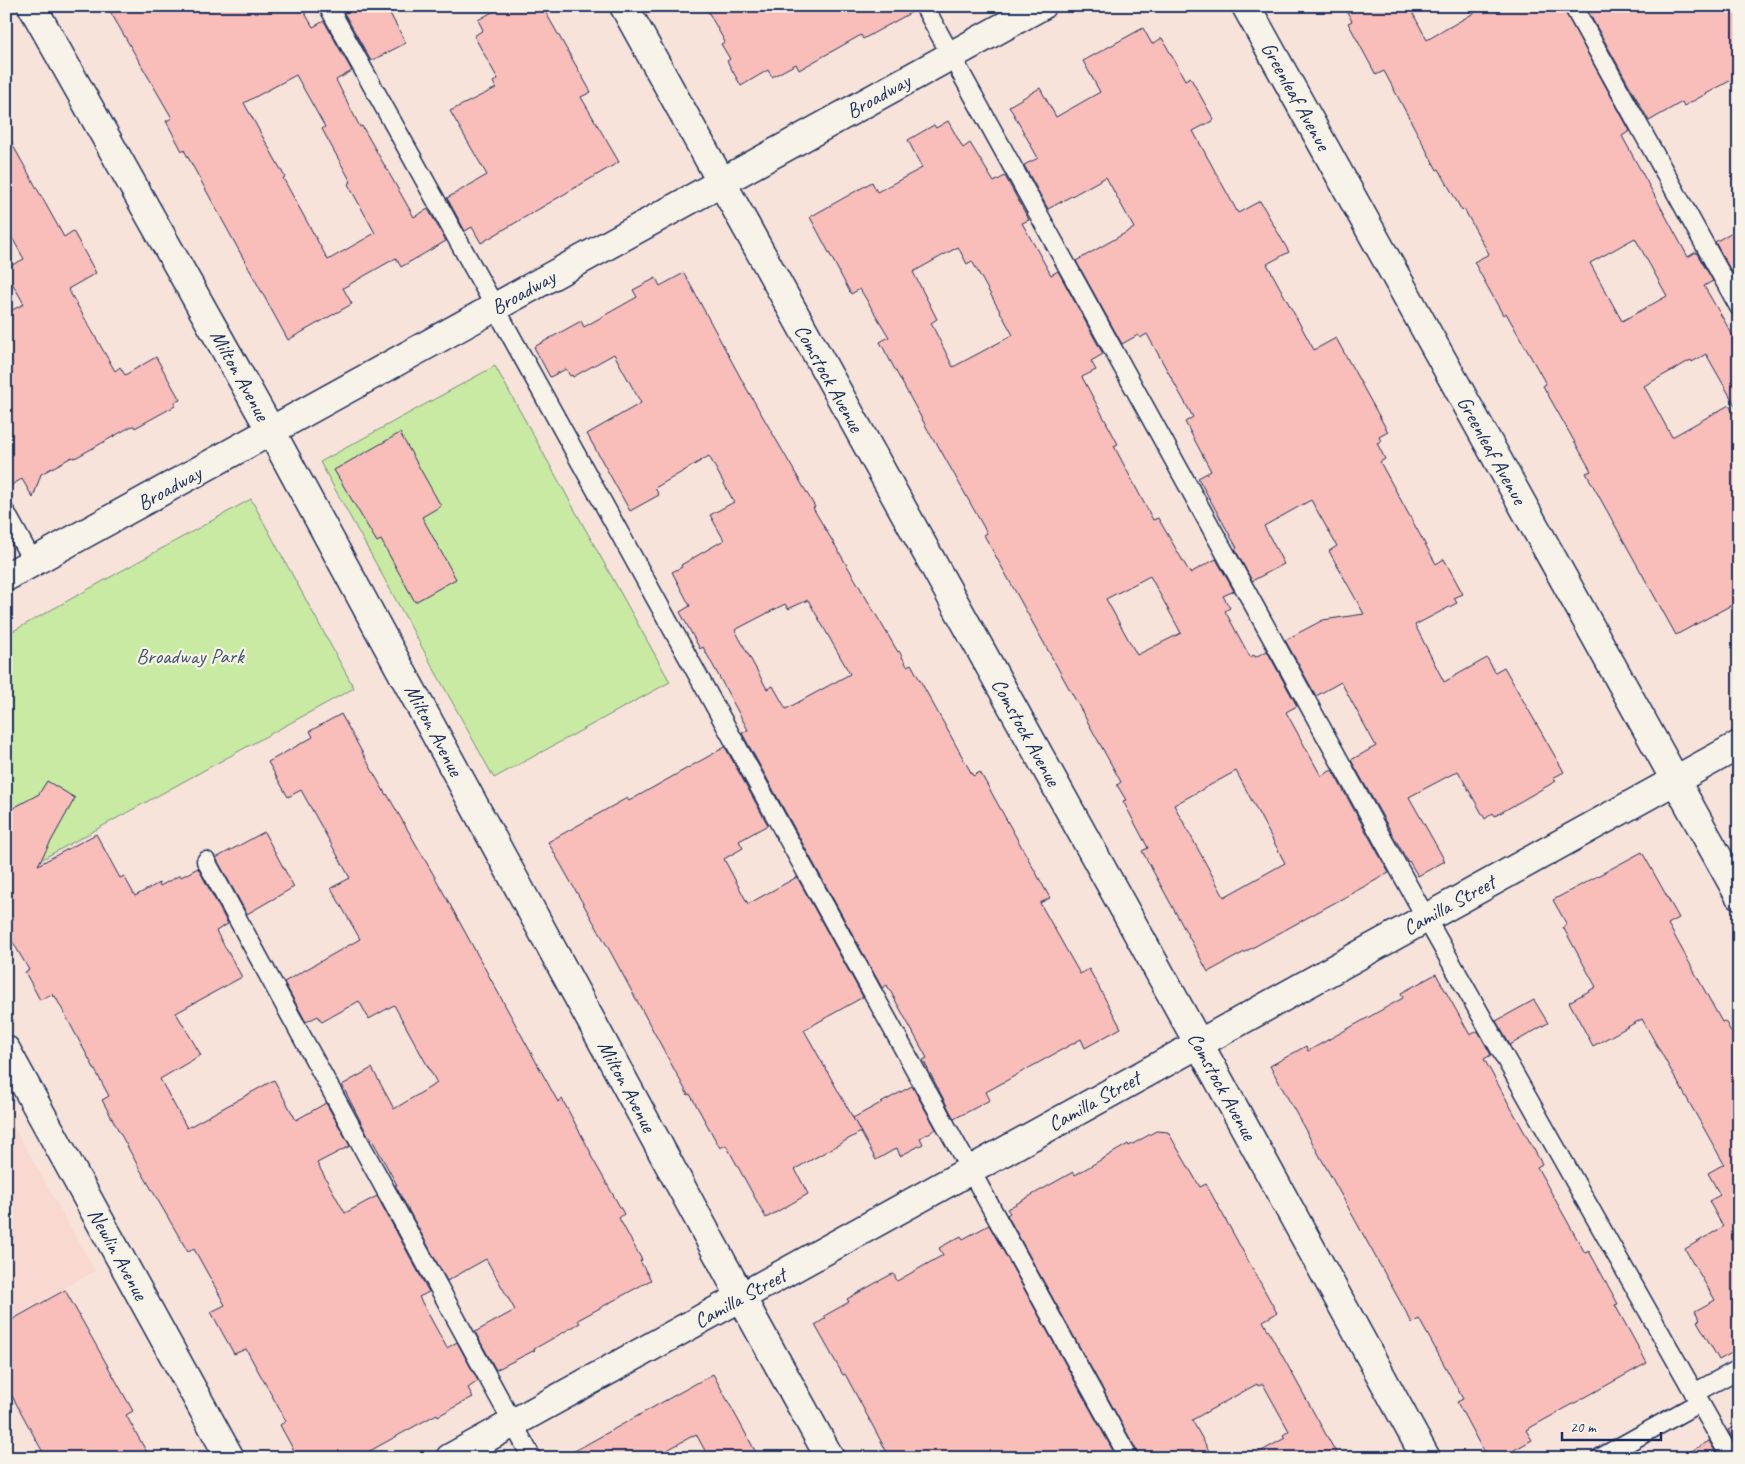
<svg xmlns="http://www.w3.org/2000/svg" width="1745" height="1464" font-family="Caveat,sans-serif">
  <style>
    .built { fill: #f8d8d0 }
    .green { fill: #c9eaa2; stroke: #728c80 }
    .building { fill: #f9bdba; stroke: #1b2f5e; fill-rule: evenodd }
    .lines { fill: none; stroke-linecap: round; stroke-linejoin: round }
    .lane-casing { stroke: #1b2f5e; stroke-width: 21 }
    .street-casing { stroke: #1b2f5e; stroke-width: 31 }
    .secondary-casing { stroke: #1b2f5e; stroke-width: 31 }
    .lane { stroke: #f7f3e8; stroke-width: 18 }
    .street { stroke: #f7f3e8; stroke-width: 28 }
    .secondary { stroke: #f7f3e8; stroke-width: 28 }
    .labels { text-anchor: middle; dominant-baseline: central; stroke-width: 4.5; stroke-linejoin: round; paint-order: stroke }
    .street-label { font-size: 21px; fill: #1b2f5e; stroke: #f7f3e8 }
    .park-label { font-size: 21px; fill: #3e546c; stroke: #f7f3e8 }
  </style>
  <rect width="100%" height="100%" fill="#f8e3da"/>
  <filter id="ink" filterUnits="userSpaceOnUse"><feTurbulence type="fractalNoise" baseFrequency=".02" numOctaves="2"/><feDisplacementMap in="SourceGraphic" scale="10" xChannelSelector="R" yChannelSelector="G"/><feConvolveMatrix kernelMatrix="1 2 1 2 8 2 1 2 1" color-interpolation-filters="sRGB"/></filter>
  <g filter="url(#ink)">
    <polygon class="built" points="6,1113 95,1271 6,1321"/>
    <g class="green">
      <polygon points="495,366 670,682 494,778 320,462"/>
      <polygon points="251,499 354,688 6,879 6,635"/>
    </g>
    <g class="building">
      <path d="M 107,6 L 301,6 L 313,27 L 324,21 L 352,71 L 336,80 L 360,127 L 362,126 L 414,217 L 428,209 L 446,241 L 401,267 L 396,258 L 343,288 L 352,304 L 288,340 L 184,150 L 182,151 L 166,121 L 172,118 ZM 296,75 L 325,127 L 322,129 L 351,182 L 348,184 L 375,233 L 328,260 L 283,178 L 285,177 L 244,103 Z"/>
      <polygon points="350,6 386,6 406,43 371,61 343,11"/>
      <polygon points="503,6 542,6 591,92 581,97 619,162 481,243 472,227 465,231 447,198 487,175 450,111 496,88 493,82 498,79 474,36 483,30 478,20"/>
      <polygon points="705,6 913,6 914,11 863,39 861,35 799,70 796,64 772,77 768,70 741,86 727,61 730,59 721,44 725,42"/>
      <path d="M 1344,6 L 1409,6 L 1427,40 L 1486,6 L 1562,6 L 1630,131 L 1622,136 L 1688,257 L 1696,252 L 1713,281 L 1704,286 L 1739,346 L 1739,412 L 1706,354 L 1692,362 L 1691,360 L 1644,386 L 1672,437 L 1729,405 L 1739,422 L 1739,601 L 1676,635 L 1586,473 L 1591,471 L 1543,386 L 1546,384 L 1506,313 L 1503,315 L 1474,262 L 1489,254 L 1464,209 L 1462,211 L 1439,169 L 1437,170 L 1384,71 L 1376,75 L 1348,23 L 1352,21 ZM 1635,238 L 1667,296 L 1622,321 L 1590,263 Z"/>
      <polygon points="1585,6 1739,6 1739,71 1733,74 1735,78 1684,106 1682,102 1649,121"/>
      <polygon points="1143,28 1152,44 1162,38 1185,80 1190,77 1214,120 1193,131 1238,213 1260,201 1289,252 1267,264 1314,350 1336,338 1388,432 1379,437 1381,441 1377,443 1385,459 1380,462 1436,564 1444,559 1463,594 1454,598 1457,603 1415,625 1444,682 1487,658 1495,672 1504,667 1564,772 1553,778 1556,781 1495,816 1493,813 1485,819 1458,771 1409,797 1445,861 1418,876 1409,861 1408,862 1351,760 1376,746 1341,682 1316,696 1285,640 1323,620 1364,614 1329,551 1337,546 1311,500 1264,526 1284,564 1252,581 1235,549 1237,548 1198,478 1211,471 1185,422 1193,417 1147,334 1140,338 1138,335 1122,344 1076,261 1134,228 1106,177 1048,209 1024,165 1038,158 1009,106 1040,88 1056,117 1100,92 1083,61"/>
      <path d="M 948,121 L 963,148 L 970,143 L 994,182 L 1005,176 L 1029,220 L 1022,223 L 1051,275 L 1058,271 L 1103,354 L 1091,361 L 1096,370 L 1082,377 L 1118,444 L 1114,446 L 1153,520 L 1158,518 L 1190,573 L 1216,559 L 1234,591 L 1223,596 L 1230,608 L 1225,611 L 1250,657 L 1254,655 L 1255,657 L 1267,651 L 1297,706 L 1286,712 L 1321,776 L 1332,770 L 1389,873 L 1208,972 L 1142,851 L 1148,848 L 1123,801 L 1126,800 L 1117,785 L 1121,782 L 984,535 L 987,533 L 936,442 L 935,443 L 880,342 L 889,337 L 860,289 L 851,294 L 810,217 L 872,182 L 877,192 L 922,168 L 908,140 L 934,125 L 936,128 ZM 958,247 L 967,264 L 972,261 L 1013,335 L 953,367 L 931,323 L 937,319 L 913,272 ZM 1150,576 L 1181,633 L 1137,655 L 1106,599 ZM 1236,771 L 1285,863 L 1224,897 L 1174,805 Z"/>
      <polygon points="6,133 64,237 73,231 96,273 68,289 115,371 120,367 125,375 156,357 180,400 175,402 175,406 135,428 134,426 132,426 77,457 73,458 72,457 41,474 33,498 22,479 6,488 6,313 24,304 6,272 6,268 24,259 6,227"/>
      <polygon points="1739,228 1739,267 1731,271 1715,242"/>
      <path d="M 684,273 L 744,384 L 815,507 L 813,508 L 898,652 L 899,651 L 907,666 L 911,664 L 973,776 L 980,772 L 1050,898 L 1040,903 L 1080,974 L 1089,969 L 1121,1028 L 1085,1048 L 1081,1039 L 986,1092 L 990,1100 L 954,1119 L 923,1060 L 927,1058 L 887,985 L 882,988 L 742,733 L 748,730 L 703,647 L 700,649 L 680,612 L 690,606 L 672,572 L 682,567 L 681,565 L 724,540 L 710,515 L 734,502 L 709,456 L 655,488 L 659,495 L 630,511 L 587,434 L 641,403 L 614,354 L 573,377 L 572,375 L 570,376 L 566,369 L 550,377 L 534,347 L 581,321 L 584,327 L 637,297 L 633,290 L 656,278 L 660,286 ZM 808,600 L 850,674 L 786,709 L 773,686 L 767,689 L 735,630 L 785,604 L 788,609 Z"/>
      <polygon points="400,433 441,506 422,517 456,579 415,602 381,540 377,542 334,470"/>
      <polygon points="341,714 373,772 386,795 387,794 436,879 558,1102 562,1099 591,1153 590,1154 624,1214 619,1218 642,1260 640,1261 651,1280 578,1320 580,1323 534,1349 535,1350 496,1370 475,1332 515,1310 486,1259 447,1281 395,1185 397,1185 370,1136 368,1136 342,1085 372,1068 394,1109 437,1083 394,1005 369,1019 359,1001 322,1022 318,1016 306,1022 284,982 360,939 331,888 350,878 301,790 288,797 268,762 313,737 310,731"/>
      <polygon points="725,747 768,825 739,841 743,848 724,859 748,904 797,877 863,997 804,1030 861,1132 795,1169 808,1194 766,1218 726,1145 720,1148 690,1094 688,1095 610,951 548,842 627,798 629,801"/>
      <polygon points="47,781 75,798 38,865 96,834 120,878 124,876 135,896 159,883 160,886 180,875 181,877 198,868 228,924 216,931 242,977 176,1013 201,1055 160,1079 187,1128 274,1080 296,1120 326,1103 350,1146 317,1163 345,1213 377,1196 429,1292 419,1297 447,1348 457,1342 478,1381 468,1388 473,1397 438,1416 437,1414 357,1458 298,1458 280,1425 286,1421 246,1349 234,1354 211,1312 225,1305 194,1249 188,1252 138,1166 102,1100 109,1096 55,996 53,997 52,994 40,1000 25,972 29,970 6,930 6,812 39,794"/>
      <polygon points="264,832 294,887 247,914 216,858"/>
      <polygon points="1642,852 1679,918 1668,924 1722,1022 1725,1021 1739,1046 1739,1349 1719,1360 1697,1321 1700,1320 1695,1311 1715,1300 1685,1249 1723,1227 1709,1201 1720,1195 1708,1173 1724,1164 1642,1019 1593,1046 1569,1002 1596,987 1563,927 1567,925 1553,900"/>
      <polygon points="1436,974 1470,1035 1478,1031 1491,1055 1484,1059 1542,1164 1537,1167 1585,1253 1589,1251 1618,1304 1615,1305 1647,1363 1526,1430 1532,1440 1500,1458 1487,1458 1457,1402 1463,1399 1419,1319 1412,1323 1270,1066 1306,1046 1308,1051 1403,998 1401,993"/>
      <polygon points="1534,1000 1548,1023 1510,1045 1496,1021"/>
      <polygon points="912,1086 936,1129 920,1138 923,1144 900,1156 897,1148 876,1160 853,1118"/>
      <polygon points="1156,1131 1168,1132 1200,1187 1206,1184 1277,1313 1263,1321 1339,1458 1249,1458 1285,1438 1283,1435 1289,1431 1263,1384 1258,1386 1257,1384 1192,1420 1213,1458 1140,1458 1138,1453 1007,1215 1010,1213 1007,1209 1023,1200 1073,1172 1075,1175 1128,1144 1129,1146"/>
      <polygon points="989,1225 1117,1458 890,1458 845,1374 843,1375 815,1325 826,1318 824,1316 849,1302 847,1299 890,1275 894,1274 897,1281 943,1255 939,1248 961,1236 963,1239"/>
      <polygon points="65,1290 133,1411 126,1415 150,1458 46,1458 6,1385 6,1323"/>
      <polygon points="713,1374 759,1458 709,1458 696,1434 653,1458 562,1458"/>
      <polygon points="1739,1424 1739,1450 1728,1430"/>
      <polygon points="1709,1441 1719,1458 1679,1458"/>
    </g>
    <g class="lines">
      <g class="lane-casing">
        <g id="lane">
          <polyline points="328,6 495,307 1129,1458"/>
          <polyline points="924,6 1426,918 1731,1458"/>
          <polyline points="1573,6 1739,307"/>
          <polyline points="6,513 33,562"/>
          <polyline points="206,861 532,1458"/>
          <polyline points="1694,1393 1739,1369"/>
          <polyline points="1600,1458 1700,1402"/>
        </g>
      </g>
      <g class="street-casing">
        <g id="street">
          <polyline points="32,6 271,431 741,1297 830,1458"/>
          <polyline points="624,6 1199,1044 1426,1458"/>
          <polyline points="6,1050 230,1458"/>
          <polyline points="450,1458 1739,745"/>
        </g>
      </g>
      <g class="secondary-casing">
        <g id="secondary">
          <polyline points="1246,6 1739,895"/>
          <polyline points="6,577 1041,6"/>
        </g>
      </g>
      <use href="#lane" class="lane"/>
      <use href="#street" class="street"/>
      <use href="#secondary" class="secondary"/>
    </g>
  </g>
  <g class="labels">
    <g class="street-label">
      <text transform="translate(878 96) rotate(-29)">Broadway</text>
      <text transform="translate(1296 96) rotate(61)">Greenleaf Avenue</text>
      <text transform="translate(523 292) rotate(-29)">Broadway</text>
      <text transform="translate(240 375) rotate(61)">Milton Avenue</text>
      <text transform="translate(829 378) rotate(61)">Comstock Avenue</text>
      <text transform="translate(1492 450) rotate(61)">Greenleaf Avenue</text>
      <text transform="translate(169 488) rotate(-29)">Broadway</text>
      <text transform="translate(434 730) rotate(62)">Milton Avenue</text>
      <text transform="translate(1026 732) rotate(61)">Comstock Avenue</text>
      <text transform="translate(1449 905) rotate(-29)">Camilla Street</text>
      <text transform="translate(627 1086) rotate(62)">Milton Avenue</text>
      <text transform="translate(1222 1086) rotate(61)">Comstock Avenue</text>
      <text transform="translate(1094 1101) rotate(-29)">Camilla Street</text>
      <text transform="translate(118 1254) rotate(61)">Newlin Avenue</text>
      <text transform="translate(740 1298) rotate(-29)">Camilla Street</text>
    </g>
    <g class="park-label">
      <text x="190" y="656">Broadway Park</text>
    </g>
  </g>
  <rect width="1745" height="1464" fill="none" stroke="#f7f3e8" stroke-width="25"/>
  <rect x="12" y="12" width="1720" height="1439" fill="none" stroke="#1b2f5e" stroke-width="2" filter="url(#ink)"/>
  <path d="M1562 1432v8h99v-8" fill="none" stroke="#1b2f5e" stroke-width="2.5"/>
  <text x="1570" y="1432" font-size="15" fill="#1b2f5e" stroke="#f7f3e8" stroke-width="4" paint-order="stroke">20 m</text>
</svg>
